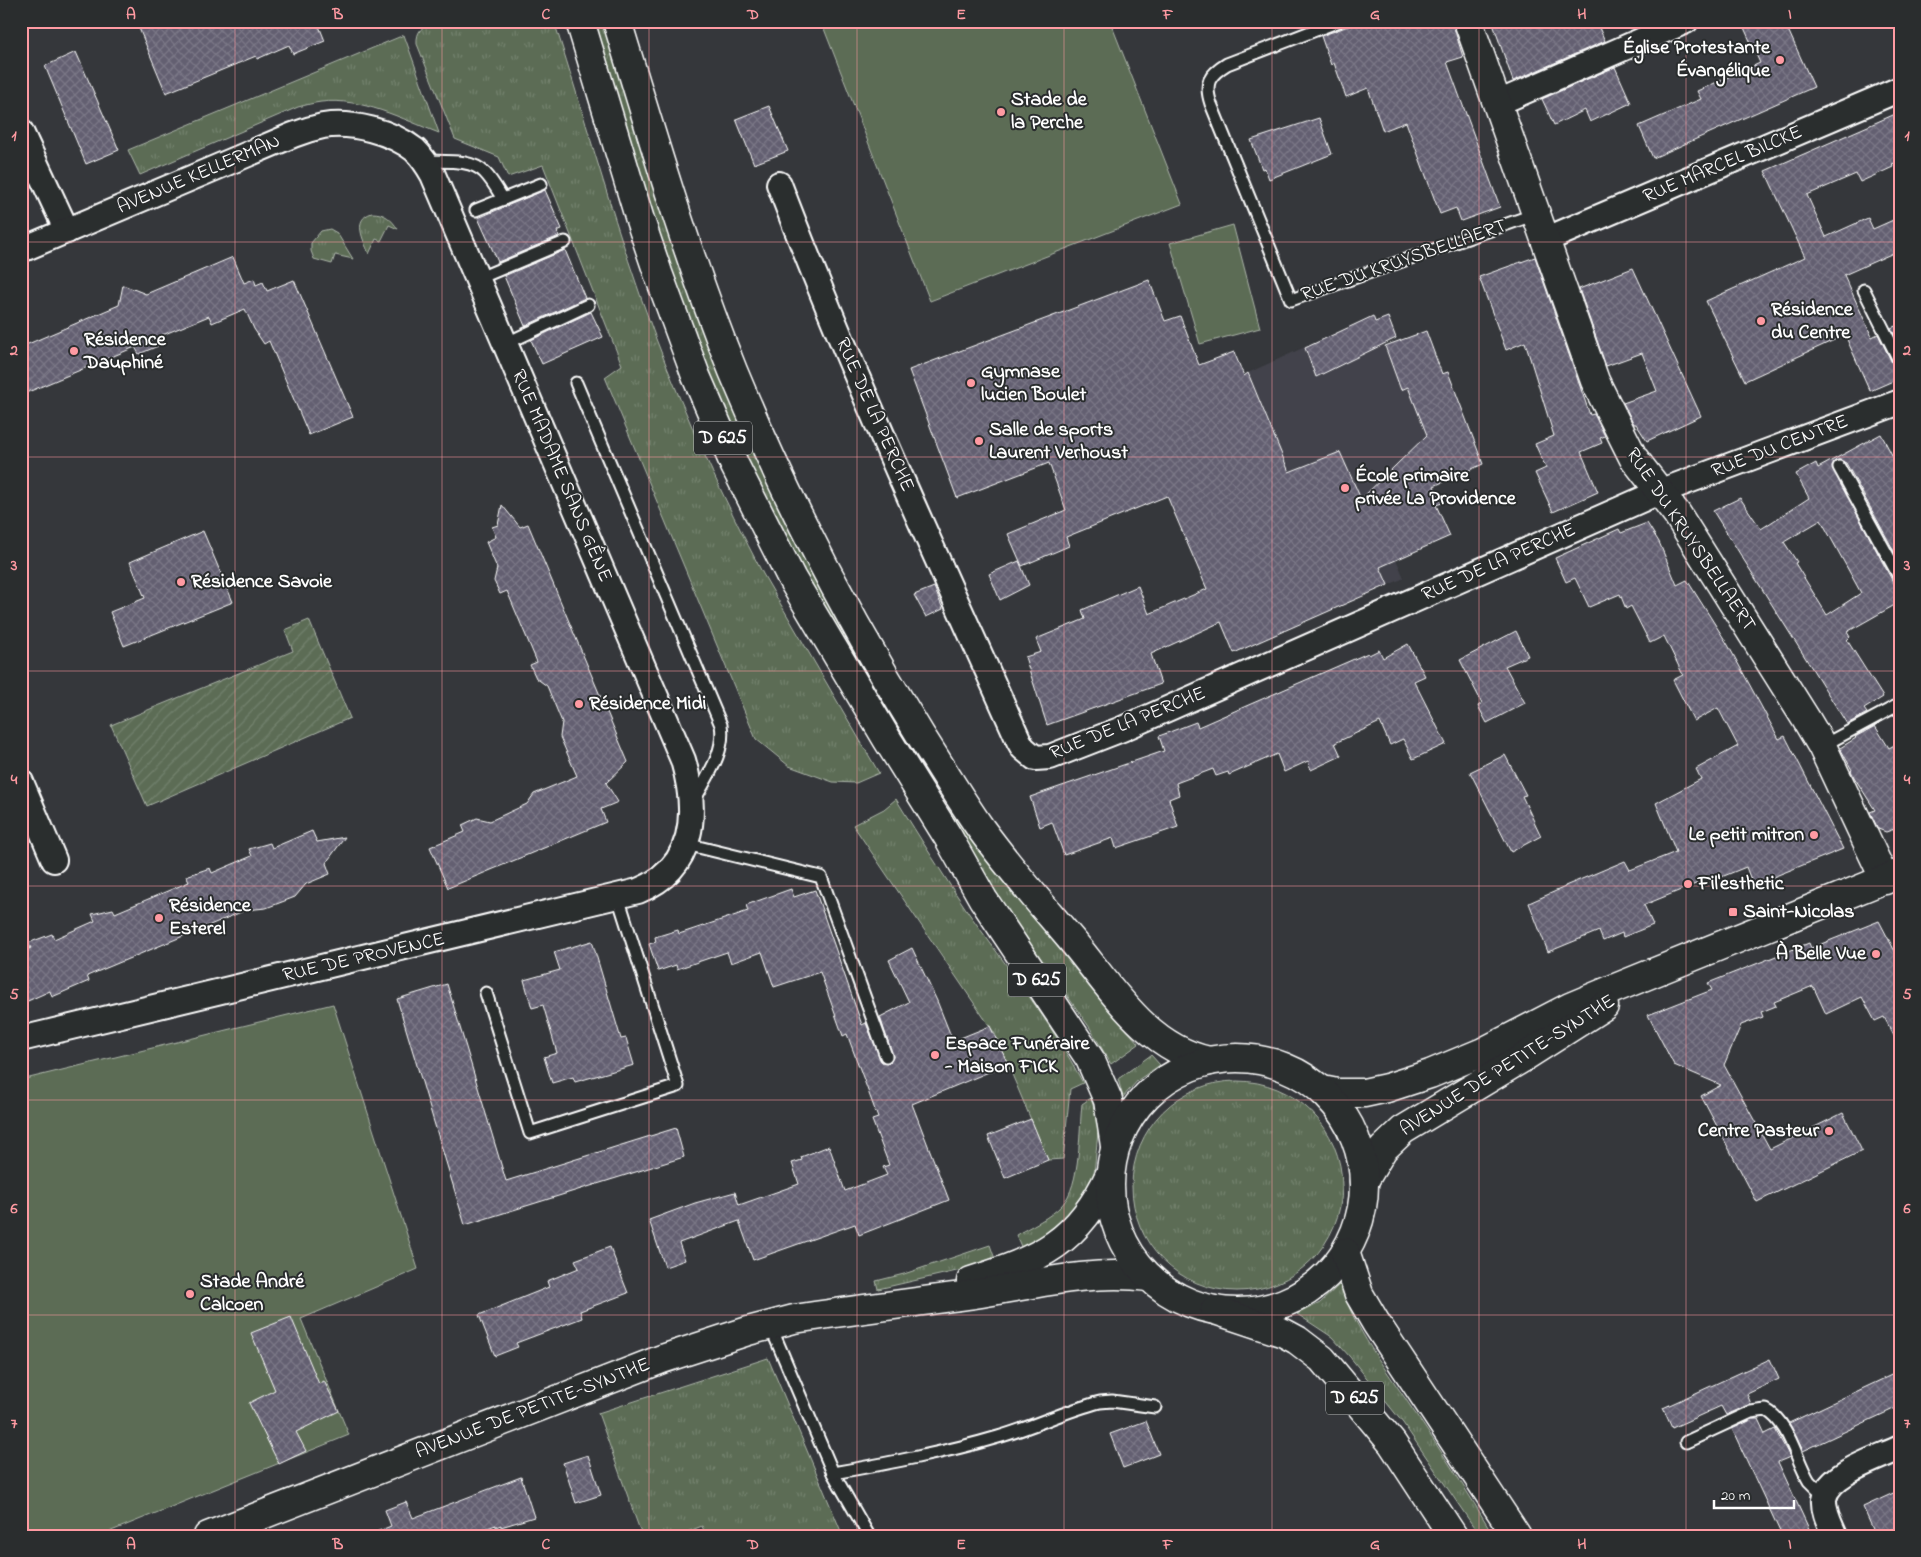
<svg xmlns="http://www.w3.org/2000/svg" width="1921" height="1557" font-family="'Indie Flower',sans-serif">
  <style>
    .built { fill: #43434b }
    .grass { fill: url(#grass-tufts); stroke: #adb6aa }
    .garden { fill: url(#garden-furrows); stroke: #adb6aa }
    .pitch { fill: #5b6c55; stroke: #adb6aa }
    .building { fill: url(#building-cross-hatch); stroke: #fff; fill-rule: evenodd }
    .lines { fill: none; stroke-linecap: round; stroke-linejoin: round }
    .lane-casing { stroke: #fff; stroke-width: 15 }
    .street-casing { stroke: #fff; stroke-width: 28 }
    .secondary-casing { stroke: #fff; stroke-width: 31 }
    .primary-casing { stroke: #fff; stroke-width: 31 }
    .highway-casing { stroke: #fff; stroke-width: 31 }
    .lane { stroke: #2a2d2e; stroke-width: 11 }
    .street { stroke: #2a2d2e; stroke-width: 24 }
    .secondary { stroke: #2a2d2e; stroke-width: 28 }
    .primary { stroke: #2a2d2e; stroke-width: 28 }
    .highway { stroke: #2a2d2e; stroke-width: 28 }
    .grid { fill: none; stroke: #ff9aa2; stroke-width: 1; stroke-opacity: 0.55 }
    .poi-dot { fill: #ff9aa2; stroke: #2a2d2e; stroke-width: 2 }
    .labels { text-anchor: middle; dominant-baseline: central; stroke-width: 4; stroke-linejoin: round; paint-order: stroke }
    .shield { fill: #2a2d2e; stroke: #bfc0c0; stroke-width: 1 }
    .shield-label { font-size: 19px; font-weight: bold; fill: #fff }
    .poi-label { font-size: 20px; font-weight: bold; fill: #fff; stroke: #2a2d2e; text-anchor: start }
    .street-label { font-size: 20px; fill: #fff; stroke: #2a2d2e }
    .neatline { fill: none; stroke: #ff9aa2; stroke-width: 2 }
    .grid-label { font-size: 16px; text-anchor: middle; font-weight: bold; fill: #ff9aa2 }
  </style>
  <defs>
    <pattern id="grass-tufts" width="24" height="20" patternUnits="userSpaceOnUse" patternTransform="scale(1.25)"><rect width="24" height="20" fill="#5b6c55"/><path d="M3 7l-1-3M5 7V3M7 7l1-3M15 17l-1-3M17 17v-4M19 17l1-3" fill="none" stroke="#74826e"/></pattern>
    <pattern id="garden-furrows" width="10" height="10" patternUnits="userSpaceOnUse" patternTransform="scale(1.25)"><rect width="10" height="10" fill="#5b6c55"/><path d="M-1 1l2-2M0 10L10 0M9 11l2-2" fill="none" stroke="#74826e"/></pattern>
    <pattern id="building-cross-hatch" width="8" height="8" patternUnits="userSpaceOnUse" patternTransform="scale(1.25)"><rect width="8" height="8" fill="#635f71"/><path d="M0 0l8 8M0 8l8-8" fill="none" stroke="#7a7786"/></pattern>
  </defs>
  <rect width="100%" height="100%" fill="#35373b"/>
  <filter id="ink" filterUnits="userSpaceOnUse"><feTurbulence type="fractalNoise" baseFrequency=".02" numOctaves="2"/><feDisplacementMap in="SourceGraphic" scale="10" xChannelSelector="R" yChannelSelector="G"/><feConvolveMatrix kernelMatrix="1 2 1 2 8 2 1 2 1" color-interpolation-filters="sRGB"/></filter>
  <g filter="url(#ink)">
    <polygon class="built" points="1373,316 1401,390 1448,372 1483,464 1376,512 1404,578 1318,616 1231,417 1261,403 1248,373"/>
    <g class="grass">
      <path d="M 433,21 L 554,21 C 588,127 617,235 656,339 C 687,420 723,498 763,574 L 879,773 L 856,783 L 833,782 L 789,766 L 756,739 L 605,377 L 622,365 L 543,165 L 508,177 L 499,157 L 455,139 L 417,44 C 416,30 423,27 433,21 Z"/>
      <polygon points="588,21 609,21 656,180 917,746 905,753 822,614 702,369"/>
      <path d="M 404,35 L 439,133 C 402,119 361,97 321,102 C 313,103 306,105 298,107 L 140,175 L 128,150 Z"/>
      <path d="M 372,213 C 385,213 391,219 398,229 L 389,225 L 381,241 L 376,239 L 369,254 C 363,239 352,219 372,213 Z"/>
      <polygon points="330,229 337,233 353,259 335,255 332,264 314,259 311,251 311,243 321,231"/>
      <path d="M 896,799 C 920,838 944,877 970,915 C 1009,970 1052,1023 1083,1083 L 1070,1089 L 1063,1159 L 1048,1160 L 995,1034 L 853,825 L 884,809 Z"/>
      <polygon points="955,804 1020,900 1091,989 1139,1044 1111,1064 1090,1028 989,885 942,813"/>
      <polygon points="1151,1055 1160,1065 1138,1080 1123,1097 1118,1079"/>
      <circle cx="1237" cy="1186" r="105"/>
      <path d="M 1091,1098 L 1096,1116 L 1098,1132 L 1093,1184 L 1071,1217 L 1023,1251 L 1016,1235 C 1031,1226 1050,1218 1062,1205 C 1081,1185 1079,1130 1082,1104 Z"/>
      <polygon points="990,1245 996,1262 878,1289 876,1281 904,1274"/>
      <path d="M 1340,1284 C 1355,1330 1385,1368 1411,1407 C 1440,1449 1468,1492 1494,1536 L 1480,1536 L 1403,1423 L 1350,1357 L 1332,1337 L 1297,1314 L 1320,1303 Z"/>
      <polygon points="768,1358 843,1536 706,1536 702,1526 677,1536 642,1536 598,1413"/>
    </g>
    <polygon class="garden" points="309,620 350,718 147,806 111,725 293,651 285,630"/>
    <g class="pitch">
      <polygon points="821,21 1110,21 1182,204 930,301"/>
      <polygon points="1233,225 1260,328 1200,344 1170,243"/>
      <polygon points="333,1004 418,1269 301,1319 349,1435 99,1536 21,1536 21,1080"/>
    </g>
    <g class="building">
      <polygon points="136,21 317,21 325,41 293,54 289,45 257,59 256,56 166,93"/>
      <polygon points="1362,21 1452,21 1463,57 1447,62 1500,207 1461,221 1456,208 1440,214 1406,122 1383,131 1368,88 1346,97 1334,63 1331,65 1321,36"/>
      <polygon points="1492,21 1596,21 1605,41 1513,81"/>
      <polygon points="1741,21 1784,21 1814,87 1653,158 1639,126 1701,99 1697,91 1760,63"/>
      <polygon points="76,52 119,150 86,164 45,66"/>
      <polygon points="1615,67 1631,103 1590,122 1585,110 1554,125 1542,99"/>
      <polygon points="769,106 788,151 754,164 736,119"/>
      <polygon points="1900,112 1900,161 1892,164 1893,167 1860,182 1856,174 1807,195 1826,237 1868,218 1873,229 1900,217 1900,250 1844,275 1872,337 1878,334 1893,365 1900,369 1900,378 1870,391 1845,335 1745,381 1706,301 1805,257 1765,171"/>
      <polygon points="1319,118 1332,154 1269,179 1265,168 1262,169 1251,140"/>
      <polygon points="545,190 562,229 557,231 559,236 498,262 478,218"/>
      <polygon points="565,250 585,298 525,326 504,276"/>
      <polygon points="233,257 244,283 254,279 256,285 263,282 267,291 294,280 353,417 309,435 269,341 264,344 254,329 245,309 212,323 209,316 155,338 158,346 139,354 135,347 21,395 21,347 119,305 123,285 146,294"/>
      <polygon points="1535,257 1590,415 1594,414 1605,436 1600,438 1602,443 1581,452 1598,492 1553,512 1535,473 1546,468 1535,444 1554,436 1525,342 1506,350 1479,277"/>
      <polygon points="1633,268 1701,416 1647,441 1636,424 1634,424 1623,403 1657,391 1642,353 1606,366 1579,289"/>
      <polygon points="1149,280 1165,321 1180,316 1199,365 1234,352 1244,376 1248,373 1289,472 1340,452 1361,499 1427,435 1408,387 1401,390 1385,346 1426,331 1442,374 1448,372 1483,464 1434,486 1442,503 1436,505 1450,536 1380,567 1388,585 1234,653 1221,622 1151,654 1161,684 1047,725 1025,657 1041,652 1036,639 1085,619 1082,610 1138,586 1149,614 1207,589 1167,496 1066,537 1069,546 1022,566 1008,534 1066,510 1049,463 957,498 909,370"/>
      <polygon points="591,312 603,337 542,364 531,340"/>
      <polygon points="1373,316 1375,322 1388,317 1396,338 1316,377 1305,348"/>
      <polygon points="1900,324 1900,345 1891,328"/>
      <path d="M 1881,434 L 1900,470 L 1900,562 L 1846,463 L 1839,460 L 1835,461 L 1832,466 L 1893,582 L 1900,585 L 1900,602 L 1847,632 L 1850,637 L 1847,640 L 1883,697 L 1864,709 L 1867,713 L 1847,724 L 1713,511 L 1740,498 L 1761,529 L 1809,498 L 1796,474 L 1816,463 L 1818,468 ZM 1821,520 L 1861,593 L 1827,615 L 1795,563 L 1797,562 L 1784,542 Z"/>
      <polygon points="502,505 520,527 528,524 628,762 606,783 618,802 601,809 606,822 448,888 430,847 465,832 462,825 477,818 490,821 527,804 534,794 577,776 560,737 562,722 547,686 536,678 530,665 537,662 507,591 500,594 494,581 497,568 486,542 496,537 492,527 498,525"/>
      <polygon points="1647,523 1659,542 1677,585 1687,580 1728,645 1779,739 1785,736 1843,849 1753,885 1746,867 1709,882 1708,879 1644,905 1653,925 1623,937 1622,933 1603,941 1599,931 1548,952 1529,903 1565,887 1565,886 1625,861 1630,870 1676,852 1656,803 1701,779 1696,769 1738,746 1718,708 1694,721 1673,680 1683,675 1664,636 1650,643 1631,606 1626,609 1620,594 1589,607 1575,578 1566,582 1555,558 1619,529 1621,533"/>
      <polygon points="203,531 233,602 124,646 110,612 145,598 130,562"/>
      <polygon points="1019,561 1029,585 1000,600 989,574"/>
      <polygon points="934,587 943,609 926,617 914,595"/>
      <polygon points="1516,631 1528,656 1505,666 1525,703 1487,723 1478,706 1482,703 1460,660"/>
      <polygon points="1408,644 1425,676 1414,681 1446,744 1413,759 1403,739 1390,745 1380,722 1335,743 1341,756 1311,770 1308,761 1284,772 1277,754 1229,775 1228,772 1216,776 1213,769 1176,783 1179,795 1169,799 1178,827 1116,848 1113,838 1064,855 1052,822 1040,827 1030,797 1164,751 1159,736 1196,722 1198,727 1368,653 1369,655 1379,650 1383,658"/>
      <polygon points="1875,726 1889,748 1900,742 1900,827 1886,832 1878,829 1870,812 1875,810 1854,777 1851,771 1852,770 1840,748 1856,738 1855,737"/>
      <polygon points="1505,755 1526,795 1522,796 1541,836 1511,852 1470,772"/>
      <polygon points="312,831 317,842 345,837 326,863 330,874 306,884 295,897 266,908 246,910 87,976 89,981 82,984 52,997 50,991 21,1004 21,952 31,948 28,943 52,934 54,939 95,921 92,914 113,909 115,913 189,882 186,876 210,868 212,873 252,856 249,849 270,843 272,848"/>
      <polygon points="791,889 794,897 815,890 862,1025 866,1023 882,1062 889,1063 893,1057 880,1017 909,1002 889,960 912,948 937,1001 953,1041 990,1026 1008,1064 912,1104 949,1200 859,1235 855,1224 753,1260 739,1221 679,1243 685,1260 665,1267 649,1220 695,1203 735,1192 739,1205 799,1184 792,1163 802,1160 801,1157 829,1146 845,1191 887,1175 883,1167 889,1165 872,1120 878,1118 847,1034 843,1036 820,972 774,987 762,952 731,963 727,952 677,969 676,965 658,971 649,944 656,942 655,937 678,930 679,934 748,911 746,905"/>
      <polygon points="1879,921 1900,961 1900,1047 1884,1017 1875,1021 1862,997 1826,1014 1813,986 1774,1002 1776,1006 1761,1012 1763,1017 1741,1025 1724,1065 1770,1149 1843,1113 1862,1151 1757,1202 1701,1096 1721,1085 1674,1065 1648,1015 1712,990 1708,983 1809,943 1811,948"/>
      <polygon points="592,941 621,1039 626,1038 634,1065 575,1082 573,1077 552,1083 544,1057 557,1053 543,1005 532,1008 524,980 560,970 554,952"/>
      <polygon points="447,984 506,1181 676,1128 684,1157 465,1225 397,999"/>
      <polygon points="1031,1119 1048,1160 1005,1178 988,1136"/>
      <polygon points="610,1247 628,1293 580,1311 582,1318 516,1343 518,1347 495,1356 479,1315 549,1287 547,1281 579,1268 575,1260"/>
      <polygon points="291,1317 319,1384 324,1381 339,1411 296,1432 306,1451 279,1464 249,1403 275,1390 251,1333"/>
      <polygon points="1770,1359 1779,1379 1747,1394 1751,1404 1726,1415 1721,1406 1672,1428 1663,1408"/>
      <polygon points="1900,1371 1900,1406 1803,1451 1789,1423"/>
      <polygon points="1753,1419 1758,1419 1765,1434 1775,1429 1790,1457 1778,1462 1810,1531 1799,1536 1782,1536 1732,1429"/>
      <polygon points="1146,1421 1159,1454 1123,1468 1110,1434"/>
      <polygon points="588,1455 601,1495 576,1503 563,1463"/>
      <polygon points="521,1477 534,1517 501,1527 501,1525 496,1527 496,1525 464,1536 372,1536 371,1534 391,1526 385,1510 406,1502 413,1518"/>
      <polygon points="1900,1490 1900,1531 1889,1536 1876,1536 1863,1507"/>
    </g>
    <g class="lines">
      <g class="lane-casing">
        <g id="lane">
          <path d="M 1339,21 L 1227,64 C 1209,75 1204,83 1211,104 L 1291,300 L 1536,214"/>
          <path d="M 424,161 C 443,162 471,158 485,173 C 492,180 498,191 503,199"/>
          <polyline points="476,210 541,184"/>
          <polyline points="477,279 565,242"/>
          <polyline points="1864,290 1900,362"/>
          <polyline points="505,344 588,305"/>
          <path d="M 576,383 L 721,725 C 726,752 706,778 694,801"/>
          <polyline points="1839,467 1900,578"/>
          <polyline points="1822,746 1900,704"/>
          <polyline points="686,844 821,877 886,1056"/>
          <polyline points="486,993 530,1133 678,1086 618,897"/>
          <polyline points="770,1325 833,1473 869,1536"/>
          <path d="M 1686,1442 L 1751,1412 L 1766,1410 C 1789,1422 1796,1460 1809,1481 L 1816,1488 L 1827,1490"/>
          <path d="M 833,1473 C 889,1463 944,1453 998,1437 C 1033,1427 1065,1411 1100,1402 L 1112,1401 L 1155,1407"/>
        </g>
      </g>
      <g class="street-casing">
        <g id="street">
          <polyline points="1498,103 1686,21"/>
          <polyline points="21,132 67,231"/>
          <path d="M 779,184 C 851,373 936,556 1019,741 L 1023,748 L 1035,758 L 1050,757 L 1122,729 L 1659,492 L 1900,402"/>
          <polyline points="1545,240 1900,89"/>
          <path d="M 21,250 L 293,135 C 303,131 313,128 323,126 C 352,121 392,132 415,150 C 422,157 428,166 433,175 L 683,760 C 698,812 696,868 638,891 L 21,1039"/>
          <polyline points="21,782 54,860"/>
          <path d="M 1835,1536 C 1830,1524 1823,1512 1824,1499 C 1828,1473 1879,1458 1900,1448"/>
        </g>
      </g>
      <g class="secondary-casing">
        <g id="secondary">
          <polyline points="1468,21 1595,381 1633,457 1677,514 1806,719 1822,746 1885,880"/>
          <polyline points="1322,1090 1337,1093 1364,1093 1387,1088 1430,1074 1483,1052 1570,1007 1613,989 1900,873"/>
          <polyline points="1364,1181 1383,1149 1403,1130 1521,1059 1604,1006"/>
          <path d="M 971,1281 C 1040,1259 1079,1242 1110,1174"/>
          <path d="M 208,1536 L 662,1359 L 748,1331 L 794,1319 C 852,1310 910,1303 968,1295 C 1029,1286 1087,1269 1149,1277"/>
        </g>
      </g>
      <g class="primary-casing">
        <g id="primary">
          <polyline points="580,21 640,220 658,273 696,376 735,466 792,579 887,739 948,837 983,899 1090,1059 1108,1100 1115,1146"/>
          <path d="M 617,21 C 653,139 687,257 733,371 C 785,497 849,620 921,736 C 941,767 960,799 981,829 C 1010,869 1042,905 1074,943 C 1112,989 1147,1048 1209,1061"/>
          <circle cx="1237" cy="1185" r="127"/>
        </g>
      </g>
      <g class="highway-casing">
        <g id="highway">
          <polyline points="1345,1252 1359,1294 1376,1323 1517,1536"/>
          <polyline points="1215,1310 1284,1333 1297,1340 1322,1359 1392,1443 1453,1536"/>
        </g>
      </g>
      <use href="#lane" class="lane"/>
      <use href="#street" class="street"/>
      <use href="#secondary" class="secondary"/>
      <use href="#primary" class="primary"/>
      <use href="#highway" class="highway"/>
    </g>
  </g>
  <path class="grid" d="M 235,21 L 235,1536M 442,21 L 442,1536M 649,21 L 649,1536M 857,21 L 857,1536M 1064,21 L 1064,1536M 1272,21 L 1272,1536M 1479,21 L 1479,1536M 1686,21 L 1686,1536M 21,242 L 1900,242M 21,457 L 1900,457M 21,671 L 1900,671M 21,886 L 1900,886M 21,1100 L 1900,1100M 21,1315 L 1900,1315"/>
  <g class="poi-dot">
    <circle cx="1780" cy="60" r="5"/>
    <circle cx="1001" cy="112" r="5"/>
    <circle cx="1761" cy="321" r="5"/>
    <circle cx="74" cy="351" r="5"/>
    <circle cx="971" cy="383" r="5"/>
    <circle cx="979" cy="441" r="5"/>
    <circle cx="1345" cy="488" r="5"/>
    <circle cx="181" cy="582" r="5"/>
    <circle cx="579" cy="704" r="5"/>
    <circle cx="1814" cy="835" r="5"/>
    <circle cx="1688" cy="884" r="5"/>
    <rect x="1728" y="907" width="10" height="10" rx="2.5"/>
    <circle cx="159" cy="918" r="5"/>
    <circle cx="1876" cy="954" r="5"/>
    <circle cx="935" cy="1055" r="5"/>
    <circle cx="1829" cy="1131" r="5"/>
    <circle cx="190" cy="1294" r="5"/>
  </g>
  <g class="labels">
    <g class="shield">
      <rect x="694" y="421.5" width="58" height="33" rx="4"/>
      <rect x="1008" y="963.5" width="58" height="33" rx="4"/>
      <rect x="1326" y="1381.5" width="58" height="33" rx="4"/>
    </g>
    <g class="shield-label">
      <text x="723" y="438">D 625</text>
      <text x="1037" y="980">D 625</text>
      <text x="1355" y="1398">D 625</text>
    </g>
    <g class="poi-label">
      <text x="1770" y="48" text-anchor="end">Église Protestante<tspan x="1770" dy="23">Évangélique</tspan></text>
      <text x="1011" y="100">Stade de<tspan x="1011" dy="23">la Perche</tspan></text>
      <text x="1771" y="310">Résidence<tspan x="1771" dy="23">du Centre</tspan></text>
      <text x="84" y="340">Résidence<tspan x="84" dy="23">Dauphiné</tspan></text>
      <text x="981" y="372">Gymnase<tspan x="981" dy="23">lucien Boulet</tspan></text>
      <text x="989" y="430">Salle de sports<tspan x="989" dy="23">Laurent Verhoust</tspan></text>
      <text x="1355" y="476">École primaire<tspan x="1355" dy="23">privée La Providence</tspan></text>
      <text x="191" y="582">Résidence Savoie</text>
      <text x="589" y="704">Résidence Midi</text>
      <text x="1804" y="835" text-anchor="end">Le petit mitron</text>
      <text x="1698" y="884">Fil'esthetic</text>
      <text x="169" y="906">Résidence<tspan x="169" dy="23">Esterel</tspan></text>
      <text x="1743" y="912">Saint-Nicolas</text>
      <text x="1866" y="954" text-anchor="end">À Belle Vue</text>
      <text x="945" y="1044">Espace Funéraire<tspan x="945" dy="23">- Maison FICK</tspan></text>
      <text x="1819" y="1131" text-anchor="end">Centre Pasteur</text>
      <text x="200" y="1282">Stade André<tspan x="200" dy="23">Calcoen</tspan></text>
    </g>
    <g class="street-label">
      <text transform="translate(1723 165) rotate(-23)">RUE MARCEL BILCKE</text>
      <text transform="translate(199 175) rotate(-23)">AVENUE KELLERMAN</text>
      <text transform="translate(1404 261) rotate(-19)">RUE DU KRUYSBELLAERT</text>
      <text transform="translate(874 415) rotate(66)">RUE DE LA PERCHE</text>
      <text transform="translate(1780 447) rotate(-21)">RUE DU CENTRE</text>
      <text transform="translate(561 476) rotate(67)">RUE MADAME SANS GÊNE</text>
      <text transform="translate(1690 540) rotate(56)">RUE DU KRUYSBELLAERT</text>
      <text transform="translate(1499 563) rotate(-24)">RUE DE LA PERCHE</text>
      <text transform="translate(1128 724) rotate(-22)">RUE DE LA PERCHE</text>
      <text transform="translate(364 958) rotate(-13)">RUE DE PROVENCE</text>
      <text transform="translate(1508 1066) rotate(-32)">AVENUE DE PETITE-SYNTHE</text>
      <text transform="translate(533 1409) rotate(-21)">AVENUE DE PETITE-SYNTHE</text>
    </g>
  </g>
  <rect width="1921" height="1557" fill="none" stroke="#2a2d2e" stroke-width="55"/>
  <path d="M1714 1500v8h80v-8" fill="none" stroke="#ffffff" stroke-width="2.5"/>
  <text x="1721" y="1500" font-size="15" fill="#ffffff" stroke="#2a2d2e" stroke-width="4" paint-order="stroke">20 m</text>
  <rect x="28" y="28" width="1866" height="1502" class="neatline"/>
  <g class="grid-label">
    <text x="131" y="19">A</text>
    <text x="338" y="19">B</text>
    <text x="546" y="19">C</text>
    <text x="753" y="19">D</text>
    <text x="961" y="19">E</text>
    <text x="1168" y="19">F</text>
    <text x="1375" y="19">G</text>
    <text x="1582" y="19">H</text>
    <text x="1790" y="19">I</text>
    <text x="14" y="140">1</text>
    <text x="1907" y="140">1</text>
    <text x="14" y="355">2</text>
    <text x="1907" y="355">2</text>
    <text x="14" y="570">3</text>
    <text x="1907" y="570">3</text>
    <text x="14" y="784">4</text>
    <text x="1907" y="784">4</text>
    <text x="14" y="999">5</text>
    <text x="1907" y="999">5</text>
    <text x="14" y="1213">6</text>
    <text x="1907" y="1213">6</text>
    <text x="14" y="1428">7</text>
    <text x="1907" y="1428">7</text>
    <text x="131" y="1549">A</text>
    <text x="338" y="1549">B</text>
    <text x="546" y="1549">C</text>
    <text x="753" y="1549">D</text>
    <text x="961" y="1549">E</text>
    <text x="1168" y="1549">F</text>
    <text x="1375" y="1549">G</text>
    <text x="1582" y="1549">H</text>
    <text x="1790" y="1549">I</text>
  </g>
</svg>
